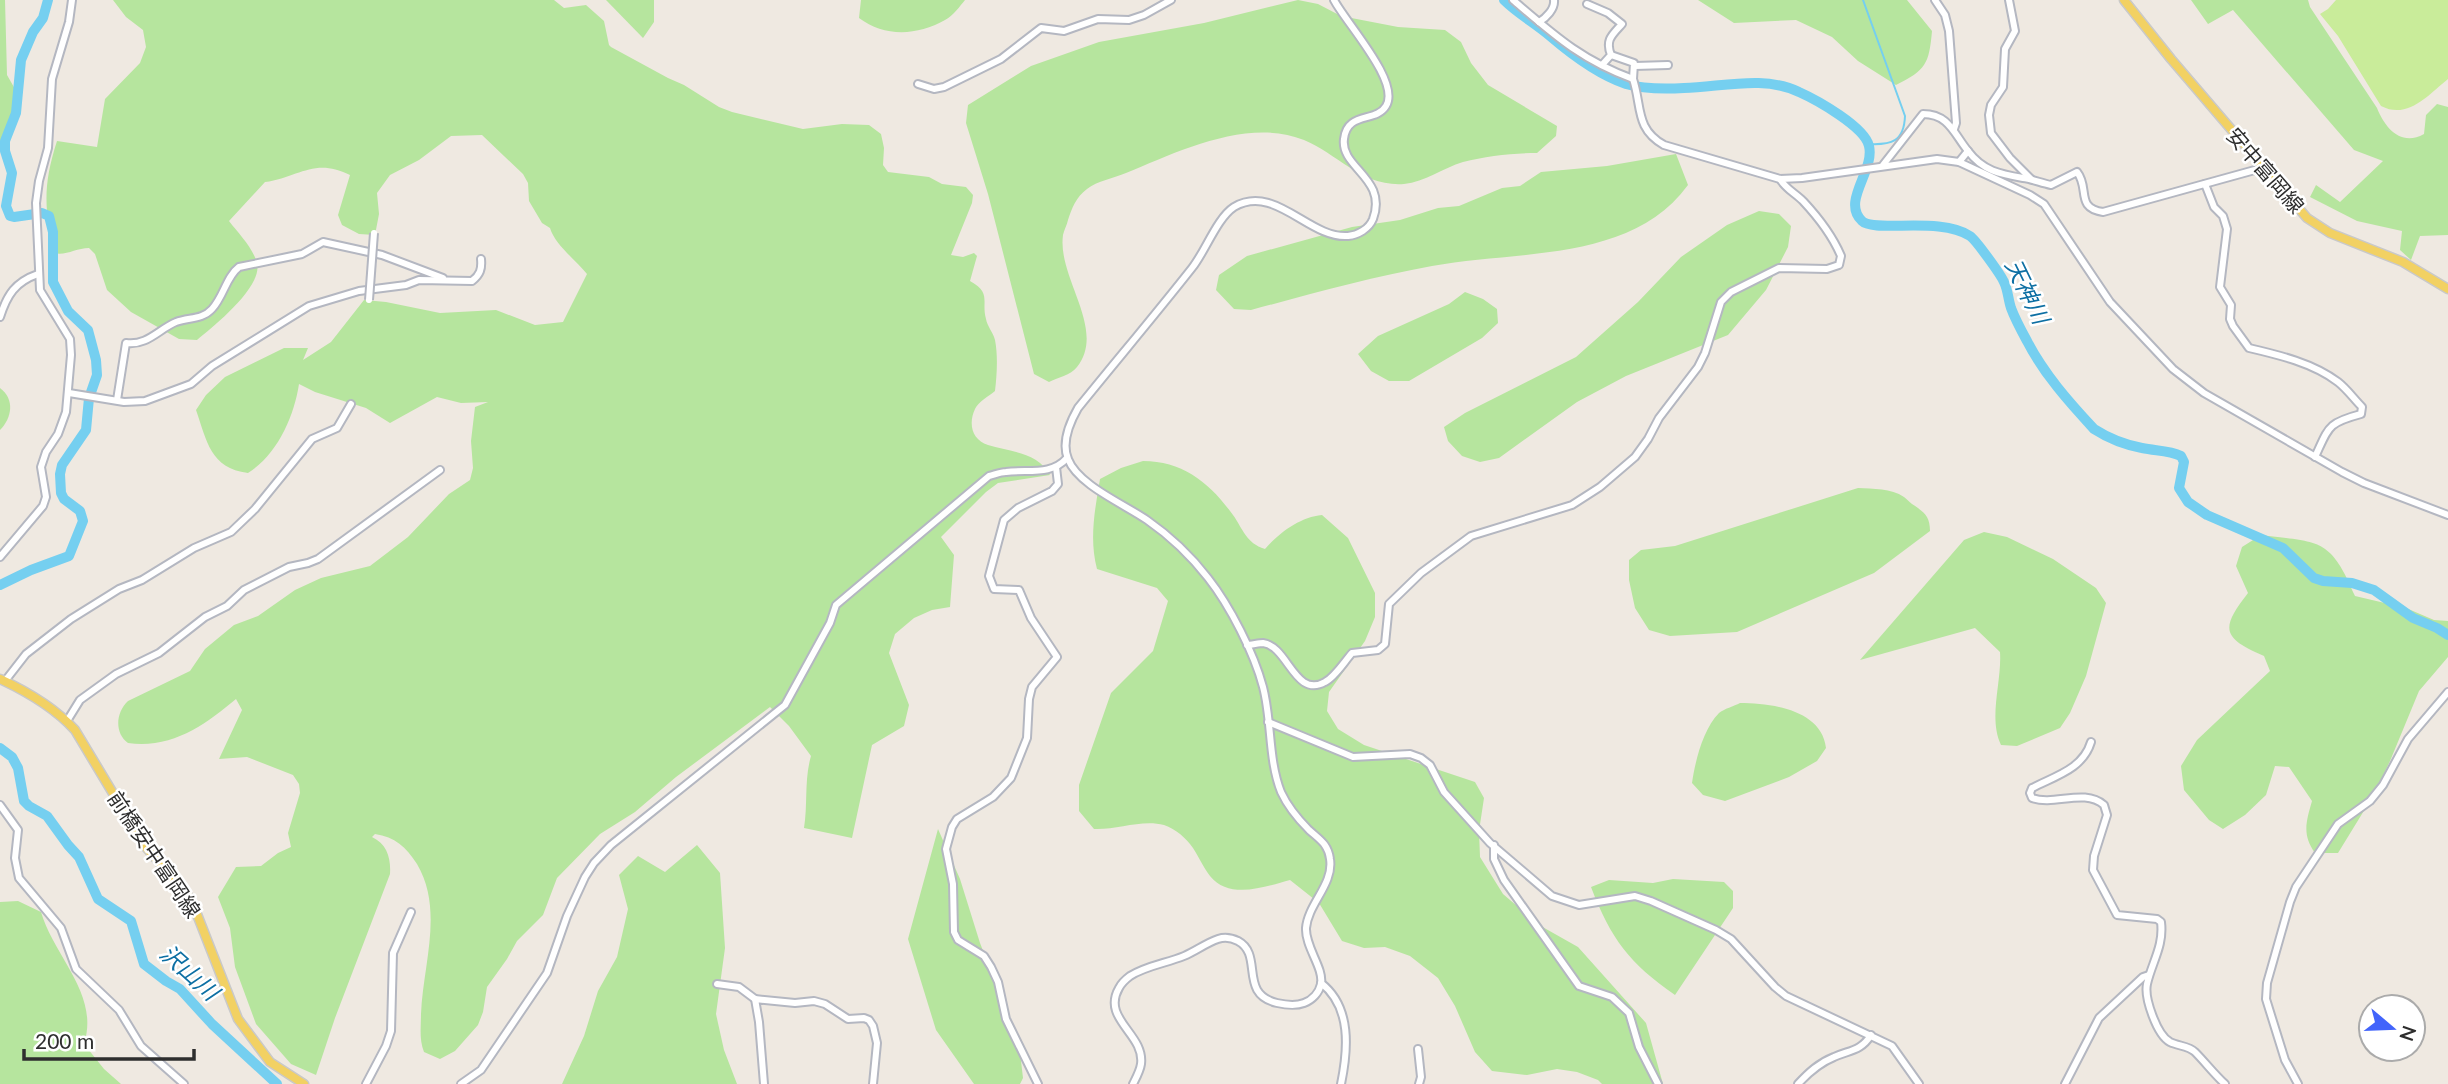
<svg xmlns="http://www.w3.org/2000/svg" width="2448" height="1084" font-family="Lato,'Noto Sans JP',sans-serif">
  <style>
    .green { fill: #b6e59e }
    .pitch { fill: #c9ec9a }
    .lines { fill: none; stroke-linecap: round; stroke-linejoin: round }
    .stream { stroke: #75cff0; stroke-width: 2 }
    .river { stroke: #75cff0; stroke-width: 10 }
    .minor-casing { stroke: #b4b7c1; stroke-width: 10 }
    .major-casing { stroke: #c9c9c9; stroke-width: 11 }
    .minor { stroke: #fff; stroke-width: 6 }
    .major { stroke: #f2d163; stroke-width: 8 }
    .minor-bridge-casing { stroke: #b4b7c1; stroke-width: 10; stroke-linecap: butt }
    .minor-bridge { stroke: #fff; stroke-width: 6 }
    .labels { text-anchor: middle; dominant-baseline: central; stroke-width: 5; stroke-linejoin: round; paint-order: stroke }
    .street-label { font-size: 21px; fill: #2e2e2e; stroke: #fff }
    .water-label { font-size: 23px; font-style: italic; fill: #0d6fa3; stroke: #fff }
  </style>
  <rect width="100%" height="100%" fill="#efe9e1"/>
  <g class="green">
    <polygon points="0,0 5,0 7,75 19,96 0,151"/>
    <path d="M 113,0 L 554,0 L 564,8 L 586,5 L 604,21 L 609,45 L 611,47 L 668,78 L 684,85 L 719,107 L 732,112 L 803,129 L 842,124 L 869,125 L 881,134 L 884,148 L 883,165 L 888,172 L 929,177 L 942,184 L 966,187 L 973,195 L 972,203 L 951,255 L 963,257 L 974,253 L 977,256 L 970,281 C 992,293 981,301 986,319 C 987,326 993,332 995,340 C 998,355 997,375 995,391 C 989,396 978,402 975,409 C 968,424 972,440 988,445 C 1010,452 1038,452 1050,475 L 998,483 L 986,492 L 941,537 L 954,555 L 950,607 L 932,610 L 914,618 L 895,634 L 889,653 L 909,705 L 904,726 L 872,745 L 852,838 L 804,828 C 808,804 804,780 811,756 L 789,726 L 770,707 L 676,777 L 635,812 L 600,834 L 557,878 L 543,915 L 517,941 L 507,959 L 487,987 L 483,1012 L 478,1025 L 455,1051 L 440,1059 L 424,1052 C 419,1040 421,1026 421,1014 C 423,964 444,910 417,864 C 406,847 395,837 375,834 L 372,837 C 387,844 391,858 390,874 L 335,1018 L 316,1075 L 291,1064 L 256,1024 L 235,967 L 230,928 L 218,897 L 236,867 L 261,866 L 278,853 L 291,847 L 288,833 L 300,793 L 299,784 L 293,775 L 247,757 L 219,759 L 242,710 L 236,699 C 205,725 172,749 128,743 C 114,733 116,712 128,701 L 190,671 L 205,649 L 234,625 L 258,616 L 295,590 L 321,578 L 370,566 L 408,537 L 449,494 L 470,480 L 473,468 L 471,441 L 475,407 L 488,402 L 461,403 L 437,397 L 390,423 L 366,408 L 315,392 L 299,384 C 294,417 277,455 248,473 C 210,468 207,441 196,410 L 206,395 L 225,377 L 284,348 L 308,348 L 303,360 L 331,342 L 364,300 L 386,302 L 440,313 L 496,310 L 535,325 L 563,322 L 587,274 C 576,260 555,245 550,228 L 542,223 L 529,201 L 528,183 L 523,174 L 482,135 L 451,136 L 419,160 L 390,175 L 377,193 L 379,214 L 375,235 L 359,234 L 342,225 L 338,215 L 350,175 C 315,157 299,177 265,182 L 229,221 C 239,234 253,248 257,263 C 263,287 214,326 197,340 L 179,339 L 131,312 L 107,290 L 95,254 L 89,248 C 76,248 66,256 54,253 C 44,208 43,185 57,141 L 97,147 L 105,99 L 140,63 L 146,47 L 143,30 L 126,17 Z"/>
    <polygon points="606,0 654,0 654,22 643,38"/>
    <path d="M 861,0 L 965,0 C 960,6 953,16 945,20 C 917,36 884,37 859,18 Z"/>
    <path d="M 1298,0 L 1318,4 L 1341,16 L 1398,27 L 1445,30 L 1461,42 L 1471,63 L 1488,85 L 1557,126 L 1556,136 L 1537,153 C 1513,153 1486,156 1463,162 C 1443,168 1425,182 1404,184 C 1362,187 1338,154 1304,140 C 1248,117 1177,152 1126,173 C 1114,178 1097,181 1087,189 C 1076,197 1072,208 1068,220 C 1067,225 1064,230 1063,235 C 1057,278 1107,329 1077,367 C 1071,375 1057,378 1049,382 L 1034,374 L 988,194 L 966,123 L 968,105 L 1031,66 L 1099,42 L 1204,23 Z"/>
    <path d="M 1698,0 L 1907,0 L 1932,31 C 1929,64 1926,70 1896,85 L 1858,61 L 1832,37 L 1796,20 L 1734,23 Z"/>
    <path d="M 2191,0 L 2308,0 L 2310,7 L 2377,108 C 2385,128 2401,147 2424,134 L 2426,115 L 2437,104 L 2448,107 L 2448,235 L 2420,236 L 2411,260 L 2400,250 L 2402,231 L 2357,221 L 2310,197 L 2316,185 L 2340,202 L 2383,161 L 2354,150 L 2233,10 L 2208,24 Z"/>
    <path d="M 1676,154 L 1688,185 C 1631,263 1517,250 1432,266 C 1371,277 1311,294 1251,310 L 1234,309 L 1216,290 L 1219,275 L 1247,256 L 1352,227 L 1400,220 L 1438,208 L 1459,206 L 1502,188 L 1520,186 L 1541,172 L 1607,166 Z"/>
    <polygon points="1759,211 1779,214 1791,226 1788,247 1766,290 1728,335 1626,376 1577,402 1499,458 1480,462 1462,456 1448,441 1444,427 1465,413 1576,357 1638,302 1681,257 1727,225"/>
    <polygon points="1465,292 1483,299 1497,309 1498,323 1482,338 1409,381 1389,381 1371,371 1358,354 1378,336 1449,304"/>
    <path d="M 0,388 C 15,399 12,418 0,430 Z"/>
    <path d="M 1143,461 C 1183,461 1210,483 1233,515 C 1243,529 1246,543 1265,549 C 1279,533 1300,517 1322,515 L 1348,538 L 1375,593 L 1375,617 L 1365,641 L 1329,692 L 1327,711 L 1338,729 L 1364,745 L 1475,782 L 1484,798 L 1479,831 L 1480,857 L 1503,894 L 1539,925 L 1578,947 L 1646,1023 L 1663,1084 L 1602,1084 L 1598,1080 L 1577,1072 L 1557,1069 L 1527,1075 L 1492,1071 L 1475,1052 L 1455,1006 L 1438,978 L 1410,956 L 1385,947 L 1364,948 L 1342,941 L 1319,903 L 1290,880 C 1265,887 1229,900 1210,876 C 1203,867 1199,857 1193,848 C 1186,838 1176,829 1164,825 C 1142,819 1117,830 1094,829 L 1079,811 L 1079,785 L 1111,693 L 1153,651 L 1168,601 L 1157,588 L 1097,569 C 1089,539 1095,509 1100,479 L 1121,468 Z"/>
    <path d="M 1858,488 C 1873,489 1891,488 1904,497 C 1907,499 1909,502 1912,504 C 1924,512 1930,516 1930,531 L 1874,573 L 1737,632 L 1670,636 L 1649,630 L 1635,608 L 1629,580 L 1629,560 L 1641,550 L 1675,546 Z"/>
    <path d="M 1984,532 L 2007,537 L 2053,559 L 2096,588 L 2106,603 L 2086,676 L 2070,713 L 2060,728 L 2017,746 L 2001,745 C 1988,718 2002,682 2000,652 L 1975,628 L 1860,660 L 1964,540 Z"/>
    <path d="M 2261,535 C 2320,543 2330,537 2355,596 L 2406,608 L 2434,620 L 2448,621 L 2448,657 L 2419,691 L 2390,761 L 2373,796 L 2338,853 L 2315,853 C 2302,835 2306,822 2312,801 L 2289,767 L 2275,766 L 2266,795 L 2245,815 L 2223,829 L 2209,820 L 2184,790 L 2181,766 L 2197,740 L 2270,671 L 2264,656 C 2222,638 2220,629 2248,593 L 2236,566 L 2242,547 Z"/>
    <path d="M 1740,703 C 1772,703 1822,710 1826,748 L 1817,761 L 1789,777 L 1725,801 L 1703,795 L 1692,783 C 1695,762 1703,729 1719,713 C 1724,709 1734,706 1740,703 Z"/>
    <polygon points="938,829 960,879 980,943 1019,1044 1023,1078 1020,1084 974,1084 936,1030 908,939"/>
    <polygon points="697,845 720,873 725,948 716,1014 724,1050 737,1084 562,1084 584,1036 598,991 617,957 628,909 619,875 638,856 665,872"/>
    <path d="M 1673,879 L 1724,882 L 1733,891 L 1733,908 L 1675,995 C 1629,963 1611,939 1591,887 L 1609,880 L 1653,883 Z"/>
    <path d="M 18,901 L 41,912 C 54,957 100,994 84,1044 L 104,1069 L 121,1084 L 0,1084 L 0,902 Z"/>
  </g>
  <path class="pitch" d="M 2336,0 L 2448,0 L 2448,79 C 2428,95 2408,120 2381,106 L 2338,36 L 2320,14 L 2328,9 Z"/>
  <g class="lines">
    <path class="stream" d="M 1863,0 L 1905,116 C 1904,142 1891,145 1869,144"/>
    <g class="river">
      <path d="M 1504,0 C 1518,14 1535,23 1550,36 C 1571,54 1599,75 1626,84 C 1643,89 1666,89 1684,88 C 1722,87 1764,75 1799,92 C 1817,100 1865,127 1869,146 C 1875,171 1841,201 1862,221 C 1874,233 1941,216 1970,236 C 1976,240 2001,275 2004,282 C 2008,290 2008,299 2011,308 C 2015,319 2021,330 2027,341 C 2044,374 2069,402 2094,429 C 2108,438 2126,445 2142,448 C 2156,451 2169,450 2181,456 L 2184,462 L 2179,488 L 2188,502 L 2207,515 L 2283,548 L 2314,578 L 2323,581 L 2352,583 L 2374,590 L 2413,618 L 2437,628 L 2448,635"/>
      <polyline points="0,585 31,570 69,556 83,521 80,511 64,499 61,493 60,474 62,465 86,430 89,398 97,375 96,360 88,330 68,311 53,282 53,232 49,216 42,213 14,217 10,216 6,206 12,173 5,151 5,141 16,113 21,60 33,32 43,18 48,0"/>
      <polyline points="0,748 12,757 18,768 24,801 29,806 47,816 68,845 79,857 98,899 131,921 144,964 166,981 180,989 212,1024 277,1084"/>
    </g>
    <g class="minor-casing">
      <g id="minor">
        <path d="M 1513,0 C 1554,35 1581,60 1633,79 C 1642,106 1635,129 1664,145 L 1780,179 L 1802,178 L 1937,159 L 1959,162 L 2030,195 L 2044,204 L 2110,302 L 2173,369 L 2204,393 L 2342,472 L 2364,483 L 2448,515"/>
        <polyline points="1935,0 1945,15 1949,31 1956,123 1954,129"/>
        <polyline points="2009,0 2015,31 2005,49 2003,87 1991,105 1989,115 1991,133 2010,158 2031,179"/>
        <path d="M 1587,4 L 1608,13 L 1622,24 C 1612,35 1605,40 1611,55 L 1602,65"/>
        <path d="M 1539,22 C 1546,18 1555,9 1554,0"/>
        <polyline points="1611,55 1634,63 1633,79"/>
        <polyline points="1635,66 1668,65"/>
        <polyline points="918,84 934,89 944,87 1001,59 1041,28 1064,31 1098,19 1129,20 1144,15 1171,0"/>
        <path d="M 1968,151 C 1983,171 2000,174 2023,178 C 2032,179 2041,183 2051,185 L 2077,172 C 2090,188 2075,208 2103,212 L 2262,168"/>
        <path d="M 1883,165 L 1923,114 C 1949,114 1954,134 1968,151 L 1959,162"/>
        <path d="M 2205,184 L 2214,207 L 2223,216 L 2227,229 L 2220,287 L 2231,305 L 2230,319 L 2233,326 L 2249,348 C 2279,355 2313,363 2338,382 C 2347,389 2354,399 2362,407 L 2361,414 C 2327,423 2329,427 2315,457"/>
        <path d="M 0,317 C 7,295 15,282 38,274"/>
        <path d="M 69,393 L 124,402 L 145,401 L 191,384 L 212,366 L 309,306 L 359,291 L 406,285 L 419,280 L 472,281 C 480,275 482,269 481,259"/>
        <path d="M 117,400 L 126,343 C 147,346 159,329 176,322 C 189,317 202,320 212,309 C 224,296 226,277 239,267 L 302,254 L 323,242 L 382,255 L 443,278"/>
        <polyline points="0,557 43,506 46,497 41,467 46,452 58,434 66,412 71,355 70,339 40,290 36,203 39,181 48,148 52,79 69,22 72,0"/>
        <path d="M 1247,645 C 1251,645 1259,643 1263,643 C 1288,646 1295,699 1325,682 C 1335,677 1344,662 1352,653 L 1378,650 L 1385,644 L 1389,604 L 1421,573 L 1471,536 L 1572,505 L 1600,487 L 1635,457 L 1648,439 L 1659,418 L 1698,367 L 1705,353 L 1721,302 L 1731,292 L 1779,268 L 1827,269 L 1839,265 L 1841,256 C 1833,237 1817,216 1803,201 C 1795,193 1786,189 1780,179"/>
        <polyline points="5,681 26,654 71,619 119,589 142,580 194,548 231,532 255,509 312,439 337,428 351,404"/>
        <polyline points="67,721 80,700 116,674 159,653 205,617 227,606 244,590 289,567 308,563 318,559 440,470"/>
        <polyline points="1268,722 1353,757 1410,754 1421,758 1430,765 1444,792 1490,843 1552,896 1579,905 1635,896 1651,901 1716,930 1731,939 1775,987 1786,996 1892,1046 1919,1084"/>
        <path d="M 2091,742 C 2083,769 2055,776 2032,788 L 2030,793 L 2032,798 C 2055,806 2084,788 2104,805 L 2107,815 L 2094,856 L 2093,870 L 2117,915 L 2157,919 L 2161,922 C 2164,946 2152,962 2147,984 C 2144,998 2157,1035 2170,1042 C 2178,1046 2189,1046 2195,1052 C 2205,1062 2214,1074 2225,1084"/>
        <polyline points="0,805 18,830 15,858 19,878 61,928 76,969 119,1010 141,1046 184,1084"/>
        <polyline points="1494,845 1494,859 1504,880 1579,986 1612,997 1629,1013 1639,1047 1658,1084"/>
        <path d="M 1321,983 C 1352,1007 1348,1050 1341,1084"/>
        <polyline points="717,984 739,987 755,999"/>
        <polyline points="1418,1049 1421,1077 1419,1084"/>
        <polyline points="366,1084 386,1046 391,1031 393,953 411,912"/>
        <path d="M 461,1084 L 481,1070 L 547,973 L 567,916 L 585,877 L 594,863 L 611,845 L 785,705 L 830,623 L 836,605 L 989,476 C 994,475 1000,472 1006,472 C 1028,469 1051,476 1067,458"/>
        <polyline points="764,1084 759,1022 755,999 795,1003 814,1001 825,1004 848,1019 864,1018 869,1020 873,1026 877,1043 873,1084"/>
        <polyline points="1038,1084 1006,1019 998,982 991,967 984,956 958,940 954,932 953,884 946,849 952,827 957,819 993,797 1011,778 1027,738 1029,699 1032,687 1057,657 1031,618 1019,590 994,589 989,576 1004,520 1018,508 1052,491 1058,484 1056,467"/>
        <path d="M 1133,1084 C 1136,1078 1140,1071 1141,1064 C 1145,1034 1101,1019 1119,988 C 1121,984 1126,979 1130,976 C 1145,966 1167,963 1184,956 C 1196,951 1206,943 1218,939 C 1224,937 1232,938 1238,941 C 1264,955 1238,994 1277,1003 C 1286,1005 1296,1006 1304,1003 C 1312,1000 1319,993 1321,984 C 1324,968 1305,947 1306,928 C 1308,904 1334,884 1330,859 C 1328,844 1320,840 1309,830 C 1299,820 1287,805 1281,792 C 1268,759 1272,721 1263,687 C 1254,653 1230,606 1208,578 C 1191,556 1170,536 1147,520 C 1124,504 1078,485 1068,459 C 1061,442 1070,422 1078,408 C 1116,361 1155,315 1192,268 C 1205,252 1217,218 1234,207 C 1275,183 1309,239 1348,236 C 1358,235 1369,229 1373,219 C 1388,178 1340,168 1344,139 C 1347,111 1376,123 1386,106 C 1401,82 1346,23 1334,0"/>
        <path d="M 1798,1084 C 1809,1072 1819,1063 1834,1057 C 1850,1050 1861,1051 1871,1035"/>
        <polyline points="2065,1084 2099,1018 2143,977 2149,975"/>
        <polyline points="2298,1084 2285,1060 2266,999 2267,983 2290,902 2296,887 2338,824 2370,801 2383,785 2408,739 2448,692"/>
      </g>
    </g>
    <g class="major-casing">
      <g id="major">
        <polyline points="2124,0 2171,59 2307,218 2330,233 2403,262 2448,289"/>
        <path d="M 0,679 C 28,692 54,707 75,730 L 144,845 L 191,899 L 238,1019 L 270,1062 L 304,1084"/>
      </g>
    </g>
    <use href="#minor" class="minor"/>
    <use href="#major" class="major"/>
    <g class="minor-bridge-casing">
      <polyline id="minor-bridge" points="369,300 374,233"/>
    </g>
    <use href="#minor-bridge" class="minor-bridge"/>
  </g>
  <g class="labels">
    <g class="street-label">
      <text transform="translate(2266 170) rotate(49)">安中富岡線</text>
      <text transform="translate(155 854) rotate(56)">前橋安中富岡線</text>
    </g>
    <g class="water-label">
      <text transform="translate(2028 291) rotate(64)">天神川</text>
      <text transform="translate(190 972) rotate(42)">沢山川</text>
    </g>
  </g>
  <g transform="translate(2392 1028) rotate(109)"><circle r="33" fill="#ffffff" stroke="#ababab" stroke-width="2"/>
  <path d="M0-5L12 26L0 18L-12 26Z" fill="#4264fb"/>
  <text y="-10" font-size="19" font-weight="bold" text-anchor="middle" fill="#2e2e2e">N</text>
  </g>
  <path d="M24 1049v10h170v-10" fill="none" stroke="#2e2e2e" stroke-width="3.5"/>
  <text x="35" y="1049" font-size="21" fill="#2e2e2e" stroke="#ffffff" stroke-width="5" paint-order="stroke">200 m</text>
</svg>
